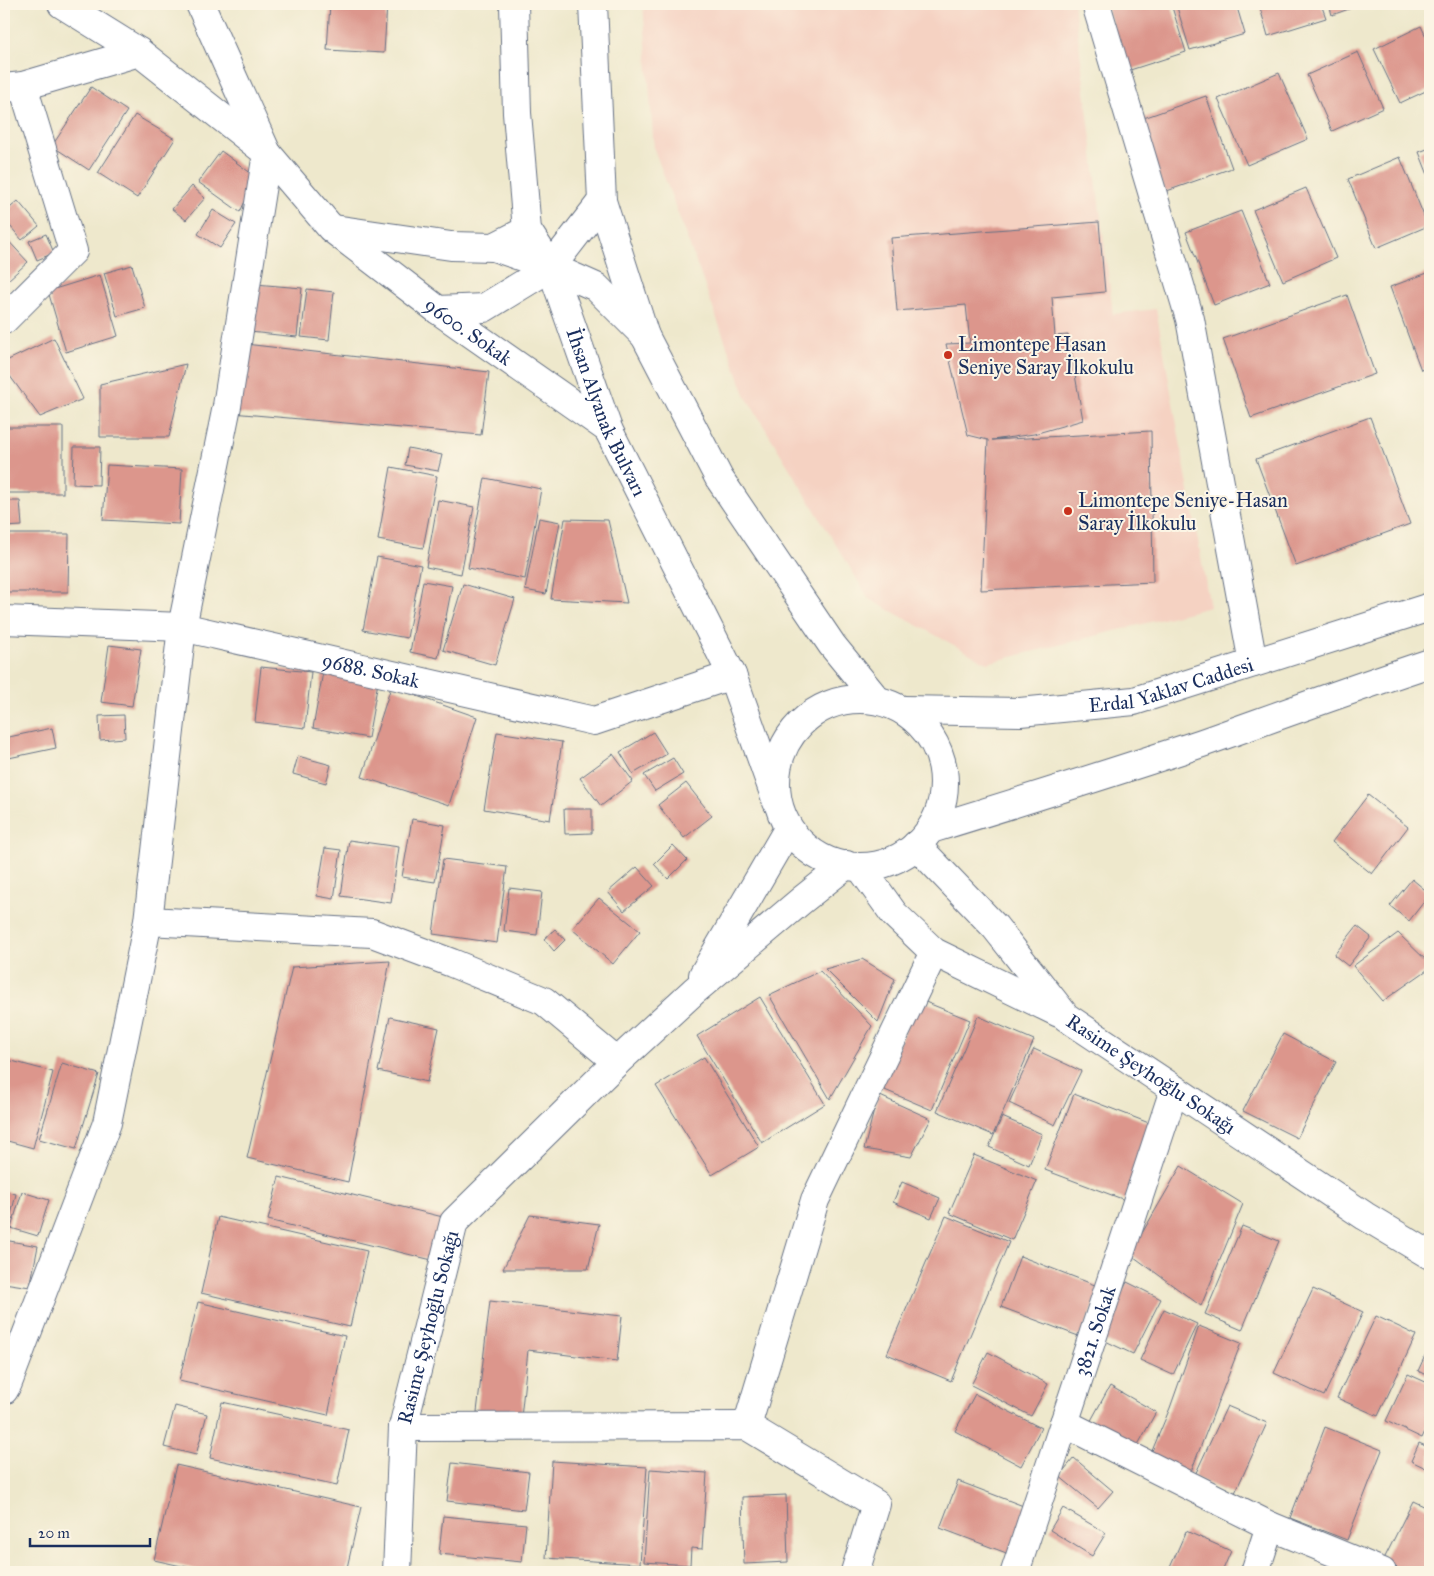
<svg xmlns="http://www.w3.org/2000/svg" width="1434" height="1576" font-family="'IM FELL Great Primer',serif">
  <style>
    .built { fill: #f5d2c2 }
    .building { fill: #dc968c }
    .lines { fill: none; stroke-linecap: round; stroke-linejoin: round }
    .minor-casing { stroke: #657084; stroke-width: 30 }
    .tertiary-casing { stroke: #657084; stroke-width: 30 }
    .secondary-casing { stroke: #657084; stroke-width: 30 }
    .primary-casing { stroke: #657084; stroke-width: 30 }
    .minor { stroke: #fff; stroke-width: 28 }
    .tertiary { stroke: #fff; stroke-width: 28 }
    .secondary { stroke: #fff; stroke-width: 28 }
    .primary { stroke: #fff; stroke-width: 28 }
    .poi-dot { fill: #c8321e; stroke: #fcf5e5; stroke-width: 2 }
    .labels { text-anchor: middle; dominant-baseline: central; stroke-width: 4; stroke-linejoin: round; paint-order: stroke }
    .street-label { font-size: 20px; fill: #1b2f5e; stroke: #fcf5e5 }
    .poi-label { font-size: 20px; fill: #1b2f5e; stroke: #fcf5e5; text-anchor: start }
  </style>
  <rect width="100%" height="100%" fill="#fcf5e5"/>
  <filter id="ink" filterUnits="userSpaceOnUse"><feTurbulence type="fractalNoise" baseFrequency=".02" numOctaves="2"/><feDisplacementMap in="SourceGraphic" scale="10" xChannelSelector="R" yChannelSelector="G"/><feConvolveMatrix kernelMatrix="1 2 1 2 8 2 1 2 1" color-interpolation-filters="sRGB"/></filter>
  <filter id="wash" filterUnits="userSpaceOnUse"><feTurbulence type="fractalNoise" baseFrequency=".0096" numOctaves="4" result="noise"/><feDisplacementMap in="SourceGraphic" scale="20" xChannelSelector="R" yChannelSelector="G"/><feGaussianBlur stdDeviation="1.12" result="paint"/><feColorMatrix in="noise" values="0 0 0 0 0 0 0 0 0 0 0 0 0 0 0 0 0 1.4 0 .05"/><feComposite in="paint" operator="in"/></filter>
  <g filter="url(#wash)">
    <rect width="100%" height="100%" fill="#eee8cc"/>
    <polygon class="built" points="643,4 1074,4 1113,314 1156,309 1210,607 987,663 869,599 746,397 654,149"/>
    <g id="blocks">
      <g class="building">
        <polygon points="330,4 387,4 384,53 327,50"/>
        <polygon points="1106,4 1171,4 1186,52 1127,71"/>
        <polygon points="1176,4 1236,4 1245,34 1190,50"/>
        <polygon points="1259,4 1321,4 1326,18 1268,36"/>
        <polygon points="1329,4 1363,4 1332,15"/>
        <polygon points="1421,26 1430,45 1430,89 1400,103 1374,49"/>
        <polygon points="1358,52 1383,108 1332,131 1307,75"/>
        <polygon points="1279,73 1308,139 1247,165 1218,99"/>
        <polygon points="91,87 127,111 89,170 52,146"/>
        <polygon points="1206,96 1232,168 1164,192 1138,120"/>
        <polygon points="135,115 175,139 137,198 98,173"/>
        <polygon points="1430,148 1430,180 1419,152"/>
        <polygon points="221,151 256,177 240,212 198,182"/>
        <polygon points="1400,157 1428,226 1376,248 1348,179"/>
        <polygon points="192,186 205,198 186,220 172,209"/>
        <polygon points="1306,188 1336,258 1283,281 1253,210"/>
        <polygon points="18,201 39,226 22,240 4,219 4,213"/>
        <polygon points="213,210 236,224 220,248 198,234"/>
        <polygon points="1241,211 1270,283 1214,305 1186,232"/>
        <polygon points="1099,222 1105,292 1052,297 1055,336 1068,335 1083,420 1034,434 992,440 1151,431 1153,582 981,590 988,440 968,435 946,344 970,343 966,305 897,311 891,238"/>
        <polygon points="46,234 54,253 37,260 29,241"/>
        <polygon points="4,236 28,262 8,280 4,276"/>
        <polygon points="132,265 145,308 117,316 104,273"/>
        <polygon points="1430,272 1430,367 1421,370 1390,287"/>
        <polygon points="100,275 118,336 66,352 48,291"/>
        <polygon points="255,284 302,288 297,337 250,332"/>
        <polygon points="307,289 334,292 329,340 301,337"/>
        <polygon points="1347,295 1375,374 1251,418 1223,339"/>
        <polygon points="54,338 83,399 40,417 4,368 4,362"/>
        <polygon points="245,344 489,372 481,435 232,413"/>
        <polygon points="186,364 169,437 100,437 100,384"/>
        <polygon points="1370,417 1410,524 1296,566 1256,459"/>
        <rect x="4" y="427" width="59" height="66"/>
        <polygon points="74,447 100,447 99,485 73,484"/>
        <polygon points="408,448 442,455 438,471 405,465"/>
        <polygon points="107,465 182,469 179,524 103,520"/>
        <polygon points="391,467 437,476 423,548 378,540"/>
        <polygon points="485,478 541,489 525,579 468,568"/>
        <polygon points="438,500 474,507 461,574 426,567"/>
        <polygon points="4,501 20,501 22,526 4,527"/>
        <polygon points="539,518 560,522 546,594 525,590"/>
        <polygon points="565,519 608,520 627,603 551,599"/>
        <polygon points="4,534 69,534 68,592 4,592"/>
        <polygon points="377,557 421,565 407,638 363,630"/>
        <polygon points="423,581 452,586 438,658 410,652"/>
        <polygon points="463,584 515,599 495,665 443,650"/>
        <polygon points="109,645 141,649 132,706 101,702"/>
        <polygon points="261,667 311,672 305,728 255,722"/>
        <polygon points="323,672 378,682 368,738 313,728"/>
        <polygon points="391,687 477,717 449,805 362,777"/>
        <polygon points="124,715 125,738 100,740 99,716"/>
        <polygon points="52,728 56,748 4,759 4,738"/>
        <polygon points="497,732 562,742 550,820 484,809"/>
        <polygon points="653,732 667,754 633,774 620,752"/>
        <polygon points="613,754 633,781 601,806 580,778"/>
        <polygon points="298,756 331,765 326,783 293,774"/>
        <polygon points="673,758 683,774 655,791 644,775"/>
        <polygon points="686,783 712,816 684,838 658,805"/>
        <polygon points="1368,795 1408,827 1372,874 1332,842"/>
        <polygon points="564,809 592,809 592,833 565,834"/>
        <polygon points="412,819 445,825 435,882 402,877"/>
        <polygon points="349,840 399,847 391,903 341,896"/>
        <polygon points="673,845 687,860 668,879 654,864"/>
        <polygon points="325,848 341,850 334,899 317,896"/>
        <polygon points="443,859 507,867 497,943 433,934"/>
        <polygon points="637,867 654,886 624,911 608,892"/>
        <polygon points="1412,879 1430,894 1409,921 1390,906"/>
        <polygon points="509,888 542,892 537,935 504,931"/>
        <polygon points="599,898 640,931 613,964 572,929"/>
        <polygon points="1357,926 1371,937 1348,966 1334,955"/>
        <polygon points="555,929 565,940 554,951 544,939"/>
        <polygon points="1398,933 1430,964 1430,968 1383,1001 1353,966"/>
        <polygon points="862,959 895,979 878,1022 825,969"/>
        <polygon points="390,961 348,1182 247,1158 292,967"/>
        <polygon points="820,971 872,1026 830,1099 769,995"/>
        <polygon points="760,997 825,1104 762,1143 697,1036"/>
        <polygon points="918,999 970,1020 932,1110 880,1088"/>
        <polygon points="978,1016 1034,1040 993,1135 937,1111"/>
        <polygon points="390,1017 439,1028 427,1082 378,1071"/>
        <polygon points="1283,1034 1336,1062 1297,1138 1243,1111"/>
        <polygon points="1034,1049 1081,1071 1055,1125 1009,1103"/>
        <polygon points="704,1057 759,1147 712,1175 656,1086"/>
        <polygon points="8,1060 53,1072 33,1148 4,1140 4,1074"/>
        <polygon points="62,1063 99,1074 76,1149 39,1139"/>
        <polygon points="1074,1094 1154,1125 1125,1200 1045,1170"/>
        <polygon points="878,1095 931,1119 911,1157 864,1149"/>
        <polygon points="1002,1117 1042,1134 1029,1165 989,1147"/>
        <polygon points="974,1155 1037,1181 1012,1240 949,1213"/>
        <polygon points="1181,1166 1243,1204 1201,1306 1130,1254"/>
        <polygon points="279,1177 447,1218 436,1261 268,1220"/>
        <polygon points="902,1182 940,1198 931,1218 893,1202"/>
        <polygon points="4,1191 16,1194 7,1232 4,1231"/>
        <polygon points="22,1192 49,1200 38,1236 11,1228"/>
        <polygon points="530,1215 599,1224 588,1269 503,1269"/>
        <polygon points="946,1216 1009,1242 951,1381 887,1354"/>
        <polygon points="218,1217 367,1251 350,1327 201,1293"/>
        <polygon points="1242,1226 1279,1241 1242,1330 1205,1314"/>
        <polygon points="4,1240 38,1246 30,1287 4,1283"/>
        <polygon points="1020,1256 1100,1287 1081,1337 1001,1307"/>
        <polygon points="1127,1282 1161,1299 1133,1354 1099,1338"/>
        <polygon points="1313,1289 1363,1312 1324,1396 1274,1373"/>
        <polygon points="490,1301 622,1316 617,1361 528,1350 521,1418 477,1412"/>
        <polygon points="198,1302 345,1336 328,1415 179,1381"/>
        <polygon points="1164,1309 1197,1324 1173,1375 1140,1360"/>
        <polygon points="1376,1316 1416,1335 1378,1416 1337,1398"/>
        <polygon points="1199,1326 1241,1343 1190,1474 1149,1458 1170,1408"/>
        <polygon points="1430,1345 1430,1377 1418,1371"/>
        <polygon points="988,1352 1048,1384 1031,1416 971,1385"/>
        <polygon points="1408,1374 1430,1384 1430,1421 1422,1438 1386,1421"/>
        <polygon points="1110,1386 1156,1412 1134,1452 1088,1426"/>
        <polygon points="975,1394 1041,1428 1021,1466 955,1431"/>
        <polygon points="222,1402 349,1430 337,1486 210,1458"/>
        <polygon points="175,1406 207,1414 196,1455 164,1447"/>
        <polygon points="1227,1406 1267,1423 1234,1495 1194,1477"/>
        <polygon points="1325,1427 1382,1450 1347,1540 1290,1518"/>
        <polygon points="1419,1443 1430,1448 1430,1470 1411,1461"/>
        <polygon points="1074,1458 1113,1491 1098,1508 1059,1476"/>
        <polygon points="552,1461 647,1467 640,1564 546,1558"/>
        <polygon points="452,1463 529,1472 524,1510 447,1501"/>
        <polygon points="176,1465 361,1507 346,1572 209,1572 154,1560"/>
        <polygon points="650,1469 707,1473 702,1549 691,1548 690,1565 644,1562"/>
        <polygon points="958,1481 1026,1507 1009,1554 940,1528"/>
        <polygon points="786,1495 788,1562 744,1564 742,1497"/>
        <polygon points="1413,1501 1430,1509 1430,1572 1406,1572 1383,1561"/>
        <polygon points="1063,1508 1106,1533 1092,1556 1050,1530"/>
        <polygon points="443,1516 526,1524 522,1562 439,1554"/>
        <polygon points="1186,1531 1231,1551 1222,1572 1168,1572"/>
      </g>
    </g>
  </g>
  <g filter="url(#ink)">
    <use href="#blocks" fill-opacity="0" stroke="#657084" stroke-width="1"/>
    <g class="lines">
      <g class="minor-casing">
        <g id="minor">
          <polyline points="1096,4 1190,319 1253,663"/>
          <polyline points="4,88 23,86 139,52"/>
          <polyline points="4,320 73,251 23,86"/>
          <path id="s1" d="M 4,620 L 182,627 L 594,721 L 732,675"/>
          <polyline points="148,921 372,933 452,963 544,1001 617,1062"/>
          <polyline points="4,1390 8,1383 107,1123 148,921 182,627 227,406 267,153 139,52 62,4"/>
          <polyline points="1064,1423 1270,1526 1382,1572"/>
          <polyline points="747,1426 815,1200 934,952"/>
          <polyline points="403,1427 747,1426 876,1504 855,1572"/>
          <path id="s2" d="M 1015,1572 L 1174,1090"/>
          <polyline points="1255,1572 1270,1526"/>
        </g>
      </g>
      <g class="tertiary-casing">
        <g id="tertiary">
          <path id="s3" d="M 200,4 L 267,153 L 331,228 L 438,310 L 608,429"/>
          <polyline points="334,229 451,246 494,247 527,230"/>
          <polyline points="494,247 551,267 596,287 645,336"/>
          <polyline points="438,310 484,308 551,267 602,201"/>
        </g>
      </g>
      <g class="secondary-casing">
        <g id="secondary">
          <polyline points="703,975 788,829"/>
          <path id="s4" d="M 397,1572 L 403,1427 L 454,1222 L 617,1062 L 694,991 L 802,900 L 846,865"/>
        </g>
      </g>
      <g class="primary-casing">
        <g id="primary">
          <path id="s5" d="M 514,4 L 517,113 L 527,230 L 551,267 L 608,429 L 732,675 L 777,802"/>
          <polyline points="593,4 602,201 645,336 719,478 832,645 877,700"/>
          <circle cx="860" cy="783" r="84"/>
          <path id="s6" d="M 903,710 L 1020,712 L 1134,701 L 1430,607"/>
          <path d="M 931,829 C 1022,801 1112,773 1202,743 C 1278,716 1354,688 1430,663"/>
          <path id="s7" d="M 916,845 L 995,927 L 1066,1017 L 1365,1216 L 1430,1255"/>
          <polyline points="861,868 894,914 934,952 1059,1013"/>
        </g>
      </g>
      <use href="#minor" class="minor"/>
      <use href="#tertiary" class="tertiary"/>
      <use href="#secondary" class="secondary"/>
      <use href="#primary" class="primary"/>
    </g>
  </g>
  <g class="poi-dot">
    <circle cx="948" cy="355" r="5"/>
    <circle cx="1068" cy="511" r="5"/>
  </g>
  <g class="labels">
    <g class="street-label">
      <text stroke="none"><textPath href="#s3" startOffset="434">9600. Sokak</textPath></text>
      <text stroke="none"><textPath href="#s5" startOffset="426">İhsan Alyanak Bulvarı</textPath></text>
      <text stroke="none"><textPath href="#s1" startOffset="372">9688. Sokak</textPath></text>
      <text stroke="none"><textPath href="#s6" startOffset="271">Erdal Yaklav Caddesi</textPath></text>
      <text stroke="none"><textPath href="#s7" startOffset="331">Rasime Şeyhoğlu Sokağı</textPath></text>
      <text stroke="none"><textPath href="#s4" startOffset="248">Rasime Şeyhoğlu Sokağı</textPath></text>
      <text stroke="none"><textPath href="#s2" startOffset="254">3821. Sokak</textPath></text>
    </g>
    <g class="poi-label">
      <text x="958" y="344">Limontepe Hasan<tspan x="958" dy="23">Seniye Saray İlkokulu</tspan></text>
      <text x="1078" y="500">Limontepe Seniye-Hasan<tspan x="1078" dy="23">Saray İlkokulu</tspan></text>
    </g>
  </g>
  <rect width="1434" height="1576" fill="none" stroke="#fcf5e5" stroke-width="20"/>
  <path d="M30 1538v8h120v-8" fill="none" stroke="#1b2f5e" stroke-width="2.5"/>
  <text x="38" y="1538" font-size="15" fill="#1b2f5e" stroke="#fcf5e5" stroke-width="4" paint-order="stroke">20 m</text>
</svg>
